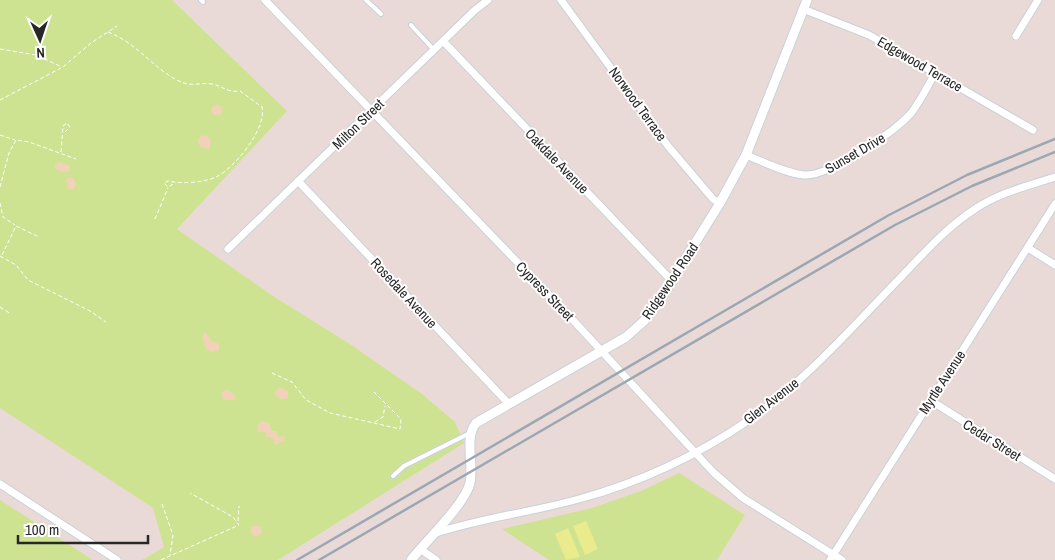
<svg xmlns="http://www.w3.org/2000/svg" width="1055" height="560" font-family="'Archivo Narrow',sans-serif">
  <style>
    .green { fill: #cee392 }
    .sand { fill: #f1d1b8 }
    .pitch { fill: #e9eb8d }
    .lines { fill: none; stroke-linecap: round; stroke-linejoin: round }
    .service-casing { stroke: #c6d2da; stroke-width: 6 }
    .minor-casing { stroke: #c6d2da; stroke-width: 9 }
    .tertiary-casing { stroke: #c6d2da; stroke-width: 11 }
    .path { stroke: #fff; stroke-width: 1; stroke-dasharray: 4 2.5; stroke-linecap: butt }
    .service { stroke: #fff; stroke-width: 4 }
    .minor { stroke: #fff; stroke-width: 7 }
    .tertiary { stroke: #fff; stroke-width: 9 }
    .rail { stroke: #9ba7b2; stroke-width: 2.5 }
    .labels { text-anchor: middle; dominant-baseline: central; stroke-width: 4; stroke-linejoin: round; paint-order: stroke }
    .street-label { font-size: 14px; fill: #272727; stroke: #fff }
  </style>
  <rect width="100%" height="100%" fill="#eadad7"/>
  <g class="green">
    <polygon points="0,0 172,0 287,111 177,229 273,296 350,344 422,394 455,422 464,443 278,560 142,560 164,547 153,508 0,408"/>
    <polygon points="679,473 745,515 717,560 549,560 502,529 592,508 641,491"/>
    <polygon points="0,500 93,560 0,560"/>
  </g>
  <g class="sand">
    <circle cx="217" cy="110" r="5.5"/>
    <polygon points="202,135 207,136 211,141 209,149 200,147 198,140"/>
    <polygon points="59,162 70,166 70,171 63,172 55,169 55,165"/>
    <polygon points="68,177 73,178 76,183 73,190 67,188 68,183 65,181"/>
    <polygon points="205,332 212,341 219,344 219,350 212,352 207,350 202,338"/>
    <polygon points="279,387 288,391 288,398 282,400 274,394"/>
    <polygon points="227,390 234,394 235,400 223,400 221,392"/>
    <polygon points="262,421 269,423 272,431 276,431 278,437 284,436 285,440 275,445 272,437 266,437 266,432 258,432 257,425"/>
    <circle cx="256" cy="531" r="5.5"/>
  </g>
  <g class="pitch">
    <polygon points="586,521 598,549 585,555 573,526"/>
    <polygon points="568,528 580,557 566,560 555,534"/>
  </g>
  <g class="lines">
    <g class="service-casing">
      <g id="service">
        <polyline points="201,0 203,2"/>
        <polyline points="366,0 381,14"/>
        <polyline points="411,25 434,50"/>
        <polyline points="393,476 404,466 470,433"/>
      </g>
    </g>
    <g class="minor-casing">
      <g id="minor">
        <polyline points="265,0 572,319 714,473 743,498 842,560"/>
        <polyline points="561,0 668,146 713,199 720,203"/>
        <polyline points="803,9 869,35 1033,130"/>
        <polyline points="1016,36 1038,0"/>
        <polyline points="443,41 671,280"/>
        <path d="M 746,155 C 764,162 785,173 804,175 C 828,177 897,131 912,112 C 921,100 928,85 936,72"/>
        <polyline points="298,181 509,404"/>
        <polyline points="1028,248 1055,265"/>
        <polyline points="228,249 475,10 488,0"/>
        <polyline points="930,400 1055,479"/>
        <polyline points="0,484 117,560"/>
        <path d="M 436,533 C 482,518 532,512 579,499 C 638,483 698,455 749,420 C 807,380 854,325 903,275 C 925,252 947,227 975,209 C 999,193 1027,186 1055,177"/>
        <polyline points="420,549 436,560"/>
        <polyline points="830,560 1055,204"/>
      </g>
    </g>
    <g class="tertiary-casing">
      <path id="tertiary" d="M 411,560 C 426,541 465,504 470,483 C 474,465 464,438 476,423 L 626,337 L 644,321 L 661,298 L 720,203 L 746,155 L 807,0"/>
    </g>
    <g class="path">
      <path d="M 108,32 C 139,44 154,70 181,82 C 192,87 201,82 212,84 C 223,86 227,93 240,91 L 262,107 C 267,128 236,166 218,176 C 205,183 181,184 168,181 L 164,183 L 168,187 L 175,183"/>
      <polyline points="0,49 36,55 62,67"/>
      <polyline points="0,100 63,67 91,43 117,26"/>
      <polyline points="0,135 15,140"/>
      <polyline points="61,152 63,126 67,123 70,127 65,132"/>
      <polyline points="0,187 9,153 16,140 29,142 76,159"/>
      <polyline points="0,203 3,217 15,225"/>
      <polyline points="155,219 168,188"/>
      <polyline points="2,255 16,226 39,237"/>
      <polyline points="0,256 16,265 28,280 90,311 106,322"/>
      <polyline points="0,307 11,314"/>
      <polyline points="272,373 292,382 306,400 330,413 400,429 401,419 374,392"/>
      <polyline points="375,422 383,417 385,406"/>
      <polyline points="162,504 173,535 170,555"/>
      <polyline points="238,521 239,506"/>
      <polyline points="161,560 239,525 233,517 190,493"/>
    </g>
    <use href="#service" class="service"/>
    <use href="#minor" class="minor"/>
    <use href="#tertiary" class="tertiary"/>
    <g class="rail">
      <polyline points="297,560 889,215 967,175 1055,139"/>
      <polyline points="319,560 895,225 972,186 1055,152"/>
    </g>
  </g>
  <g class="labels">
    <g class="street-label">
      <text transform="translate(920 64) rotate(30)">Edgewood Terrace</text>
      <text transform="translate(638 104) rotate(54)">Norwood Terrace</text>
      <text transform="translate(358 124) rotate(-44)">Milton Street</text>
      <text transform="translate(855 153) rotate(-30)">Sunset Drive</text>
      <text transform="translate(557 161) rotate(46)">Oakdale Avenue</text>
      <text transform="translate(670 281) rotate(-56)">Ridgewood Road</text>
      <text transform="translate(545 291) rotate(46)">Cypress Street</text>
      <text transform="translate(404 293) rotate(47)">Rosedale Avenue</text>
      <text transform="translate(942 382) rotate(-57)">Myrtle Avenue</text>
      <text transform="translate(771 401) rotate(-38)">Glen Avenue</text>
      <text transform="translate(992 440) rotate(32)">Cedar Street</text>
    </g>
  </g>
  <g transform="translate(40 40) rotate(177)" stroke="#ffffff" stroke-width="4" paint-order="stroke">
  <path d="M0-4L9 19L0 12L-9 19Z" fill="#272727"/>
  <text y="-8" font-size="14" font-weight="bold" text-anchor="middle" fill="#272727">N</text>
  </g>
  <path d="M18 535v8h130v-8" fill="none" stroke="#272727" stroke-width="2.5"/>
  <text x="25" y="535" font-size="15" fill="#272727" stroke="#ffffff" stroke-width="4" paint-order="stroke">100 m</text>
</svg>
